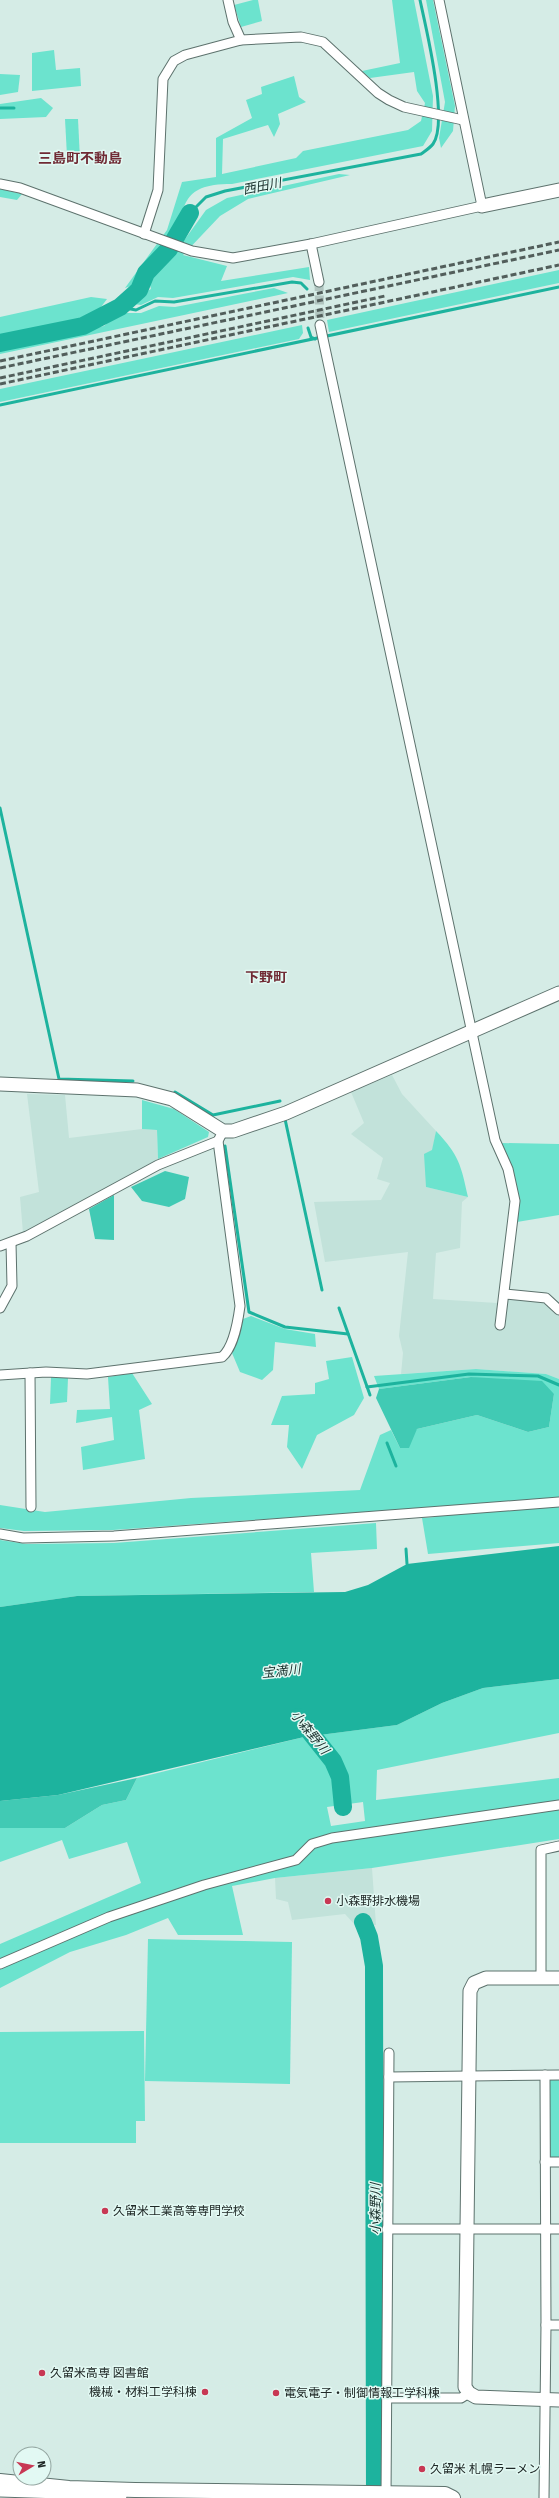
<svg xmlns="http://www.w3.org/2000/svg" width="559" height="2498" font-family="'Fira Sans Condensed','Noto Sans JP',sans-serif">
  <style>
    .built { fill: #c2e2da }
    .green { fill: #6ce3ce; fill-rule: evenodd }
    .forest { fill: #41cab4 }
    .water { fill: #1db39e }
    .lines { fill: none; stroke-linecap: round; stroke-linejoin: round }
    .stream { stroke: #1db39e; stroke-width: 3 }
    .river { stroke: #1db39e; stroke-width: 18 }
    .street-tunnel { stroke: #b1c5c0; stroke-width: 9; stroke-dasharray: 9 4.5; stroke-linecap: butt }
    .street-casing { stroke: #5d726d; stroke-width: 11 }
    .secondary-casing { stroke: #5d726d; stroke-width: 15 }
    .primary-casing { stroke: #5d726d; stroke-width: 16 }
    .street { stroke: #fff; stroke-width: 9 }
    .secondary { stroke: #fff; stroke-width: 13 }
    .primary { stroke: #fff; stroke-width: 14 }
    .rail { stroke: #525e5b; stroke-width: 3; stroke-dasharray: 6 3; stroke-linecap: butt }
    .poi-dot { fill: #c83854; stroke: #e2f9f3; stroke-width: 1.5 }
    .labels { text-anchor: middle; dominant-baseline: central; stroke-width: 3; stroke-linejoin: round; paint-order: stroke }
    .poi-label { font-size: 12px; fill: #202927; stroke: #e2f9f3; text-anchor: start }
    .water-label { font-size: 13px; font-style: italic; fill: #19302c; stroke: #e2f9f3 }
    .quarter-label { font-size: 14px; font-weight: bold; fill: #702a34; stroke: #e2f9f3 }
  </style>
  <rect width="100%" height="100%" fill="#d5ece6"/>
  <g class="built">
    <polygon points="392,1075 402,1094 436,1131 426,1187 468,1197 462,1202 460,1248 436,1253 433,1299 497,1303 501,1297 546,1300 559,1312 559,1379 546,1374 476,1369 401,1374 403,1353 399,1336 408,1252 325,1262 314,1202 381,1200 390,1183 377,1179 383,1158 351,1134 364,1123 351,1092"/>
    <polygon points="27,1094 65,1095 69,1138 142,1129 157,1130 158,1159 23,1233 20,1197 39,1192"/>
    <polygon points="372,1868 376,1925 356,1926 345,1914 292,1920 288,1902 276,1899 275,1878"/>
  </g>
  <g class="green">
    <polygon points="253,0 258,0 262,21 241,27 234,5"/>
    <path d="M 392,0 L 414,0 L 433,96 L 432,131 L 423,146 L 232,184 C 176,184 190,208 167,244 C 158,259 142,273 131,286 L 125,288 L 167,230 L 182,182 L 216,177 L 216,138 L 252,118 L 246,100 L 262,94 L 261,87 L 294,76 L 299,97 L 306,102 L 278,114 L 280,124 L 274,137 L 268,125 L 223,139 L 222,174 L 296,158 L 303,151 L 408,130 L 421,121 L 425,103 L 417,91 L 414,72 L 370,78 L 362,71 L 400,63 Z"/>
    <polygon points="426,0 433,0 455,106 453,131 441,148 439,138 445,102"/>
    <polygon points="54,50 56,70 80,68 81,86 32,91 32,53"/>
    <polygon points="0,74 20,75 18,92 0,95"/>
    <polygon points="41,98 53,108 46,117 0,119 0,104"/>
    <polygon points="65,119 78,119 80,159 67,156"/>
    <polygon points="339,174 350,175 248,199 220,216 183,255 227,266 221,281 309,267 310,280 293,277 173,298 158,297 141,305 133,304 140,295 151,289 148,276 175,253 206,210 227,198"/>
    <polygon points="0,189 22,194 17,200 0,197"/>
    <polygon points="559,270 559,283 329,332 327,320"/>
    <polygon points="274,288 288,293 0,354 0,348 104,326 119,313 141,313 159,306 175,307"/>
    <polygon points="91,297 107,299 95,315 0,337 0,317"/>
    <polygon points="302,325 303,333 299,339 0,402 0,389"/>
    <polygon points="142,1100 174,1109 209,1132 208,1137 158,1159 157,1130 142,1129"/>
    <path d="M 436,1131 C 459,1155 461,1165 468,1197 L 426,1187 L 424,1154 L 432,1150 Z"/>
    <path d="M 501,1143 L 559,1144 L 559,1215 L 517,1222 C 518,1190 514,1171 501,1143 Z"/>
    <polygon points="251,1316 285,1329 315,1334 316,1347 275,1342 273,1370 262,1380 240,1372 232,1353 243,1319"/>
    <polygon points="352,1357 364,1398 354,1415 317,1435 302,1469 287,1447 289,1425 271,1425 282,1396 315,1394 315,1383 329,1379 326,1361"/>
    <polygon points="476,1369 546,1374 559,1379 559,1543 428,1554 422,1518 436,1517 435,1507 113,1530 24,1531 0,1528 0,1505 45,1512 191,1498 360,1490 380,1435 391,1430 400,1448 417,1429 477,1415 528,1432 549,1427 554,1394 471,1377 379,1389 374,1376"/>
    <polygon points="132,1373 152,1404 139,1410 145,1459 83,1470 81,1447 114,1440 112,1417 76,1423 77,1410 110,1409 108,1377"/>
    <polygon points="51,1377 68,1378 67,1402 50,1404"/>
    <polygon points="376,1523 377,1549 311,1553 314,1592 77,1596 0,1607 0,1540 26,1544 114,1543"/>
    <path d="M 559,1679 L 559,1733 L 377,1770 L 376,1800 L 559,1778 L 559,1839 L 372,1868 L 275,1878 L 232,1886 L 243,1935 L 178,1935 L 168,1918 L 126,1935 L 70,1952 L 0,1988 L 0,1944 L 141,1883 L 127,1842 L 69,1859 L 62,1840 L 0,1862 L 0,1828 L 65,1828 L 102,1805 L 126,1800 L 137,1778 L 304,1737 L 397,1725 L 442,1703 L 483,1688 ZM 363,1802 L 365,1821 L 331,1826 L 327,1807 Z"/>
    <polygon points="148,1939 292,1942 290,2084 145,2081"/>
    <polygon points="144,2031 145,2121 136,2121 136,2143 0,2143 0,2032"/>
    <polygon points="548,2077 559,2077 559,2159 549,2159"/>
  </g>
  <g class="forest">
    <polygon points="165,1171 189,1177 185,1199 169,1207 142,1201 131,1187"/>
    <polygon points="114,1195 114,1240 95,1239 89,1209"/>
    <polygon points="471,1377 542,1381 554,1394 549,1427 528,1432 477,1415 417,1429 409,1448 400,1448 376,1398 379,1389"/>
    <polygon points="137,1778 126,1800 102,1805 65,1828 0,1828 0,1801 58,1795"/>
  </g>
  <polygon class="water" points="559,1546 559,1679 483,1688 442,1703 397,1725 304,1737 58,1795 0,1801 0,1607 77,1596 345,1592 368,1585 407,1564"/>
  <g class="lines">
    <g class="stream">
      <polyline points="0,108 14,108"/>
      <path d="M 190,213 L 206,197 L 225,191 L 421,154 C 425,151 430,148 433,144 C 449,122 426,28 420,0"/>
      <polyline points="120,307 136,310 155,301 174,302 292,282 301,283 307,289"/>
      <polyline points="308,328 311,337 315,339"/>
      <polyline points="0,405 559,287"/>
      <polyline points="0,808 59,1079 133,1081"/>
      <polyline points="175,1092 213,1115 280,1101"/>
      <polyline points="285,1119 322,1290"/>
      <polyline points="225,1146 249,1312 285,1327 348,1334"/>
      <polyline points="339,1308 370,1395"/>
      <polyline points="367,1387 469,1374 538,1376 559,1385"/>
      <polyline points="387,1443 396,1466"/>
      <polyline points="406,1549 407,1564"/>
    </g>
    <g class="river">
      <polyline points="0,343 83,326 120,307 139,290 146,273 169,249 190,213"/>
      <polyline points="298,1717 333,1761 340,1777 343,1807"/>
      <polyline points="363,1922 369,1937 374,1966 375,2498"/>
    </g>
    <polyline class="street-tunnel" points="319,282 320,325"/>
    <g class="street-casing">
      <g id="street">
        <polyline points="228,0 233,22 241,40"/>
        <polyline points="0,184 20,188 192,251 233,258 311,244 482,206 439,0"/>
        <polyline points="144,234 158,190 163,79 174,61 185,55 241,40 301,37 323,42 378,93 389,100 404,107 463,120"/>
        <polyline points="311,244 319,282"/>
        <polyline points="320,325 495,1140 508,1169 515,1201 500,1325"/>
        <polyline points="0,1246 27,1236 158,1165 218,1141"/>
        <polyline points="505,1294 546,1298 559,1310"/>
        <polyline points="0,1308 12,1286 11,1243"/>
        <polyline points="30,1373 31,1507"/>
        <path d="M 0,1375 L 46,1372 L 87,1374 L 222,1357 C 234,1347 238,1321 240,1306 L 218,1141 L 223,1131"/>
        <polyline points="0,1534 23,1538 114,1536 559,1502"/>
        <polyline points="0,1964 109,1917 204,1885 296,1860 312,1844 332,1838 559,1805"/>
        <polyline points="541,1979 541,1850 559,1846"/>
        <polyline points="389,2077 559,2075"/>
        <polyline points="545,2162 559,2162"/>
        <polyline points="387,2229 559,2229"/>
        <polyline points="546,2325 559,2325"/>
        <polyline points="388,2398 461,2398 469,2393"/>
        <polyline points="0,2492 122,2496"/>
        <polyline points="386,2498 389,2053"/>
        <polyline points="544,2498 546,2325 545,2075"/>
      </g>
    </g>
    <g class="secondary-casing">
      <g id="secondary">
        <polyline points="482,206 559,190"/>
        <polyline points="0,1084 137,1090 172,1099 223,1131 233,1131 286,1113 559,993"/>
        <polyline points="559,1978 486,1978 474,1983 470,1991 465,2387 469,2393 476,2397 559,2400"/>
      </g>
    </g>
    <g class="primary-casing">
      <polyline id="primary" points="0,2481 69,2488 135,2490 445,2494 453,2498"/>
    </g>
    <use href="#street" class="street"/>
    <use href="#secondary" class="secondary"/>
    <use href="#primary" class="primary"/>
    <g class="rail">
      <polyline points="0,361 559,242"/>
      <polyline points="0,368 559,250"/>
      <polyline points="0,378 385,296"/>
      <polyline points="0,384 559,265"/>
    </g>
  </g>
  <g class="poi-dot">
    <circle cx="328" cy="1901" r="4"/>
    <circle cx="105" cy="2211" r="4"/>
    <circle cx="42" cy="2373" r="4"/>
    <circle cx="205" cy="2392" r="4"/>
    <circle cx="276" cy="2393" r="4"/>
    <circle cx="422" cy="2469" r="4"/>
  </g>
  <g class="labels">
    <g class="poi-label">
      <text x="336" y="1901">小森野排水機場</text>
      <text x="113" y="2211">久留米工業高等専門学校</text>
      <text x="50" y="2373">久留米高専 図書館</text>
      <text x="197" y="2392" text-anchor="end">機械・材料工学科棟</text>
      <text x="284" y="2393">電気電子・制御情報工学科棟</text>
      <text x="430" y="2469">久留米 札幌ラーメン</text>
    </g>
    <g class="water-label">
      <text transform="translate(262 186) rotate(-11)">西田川</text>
      <text transform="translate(281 1671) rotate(-6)">宝満川</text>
      <text transform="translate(310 1732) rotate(51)">小森野川</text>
      <text transform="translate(375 2209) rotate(-90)">小森野川</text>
    </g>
    <g class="quarter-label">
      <text x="80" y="158">三島町不動島</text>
      <text x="266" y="977">下野町</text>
    </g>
  </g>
  <g transform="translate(32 2466) rotate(80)"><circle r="19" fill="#e2f9f3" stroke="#94a6a1"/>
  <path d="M0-3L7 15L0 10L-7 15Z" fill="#c83854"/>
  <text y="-6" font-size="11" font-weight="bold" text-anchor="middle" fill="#202927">N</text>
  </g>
</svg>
